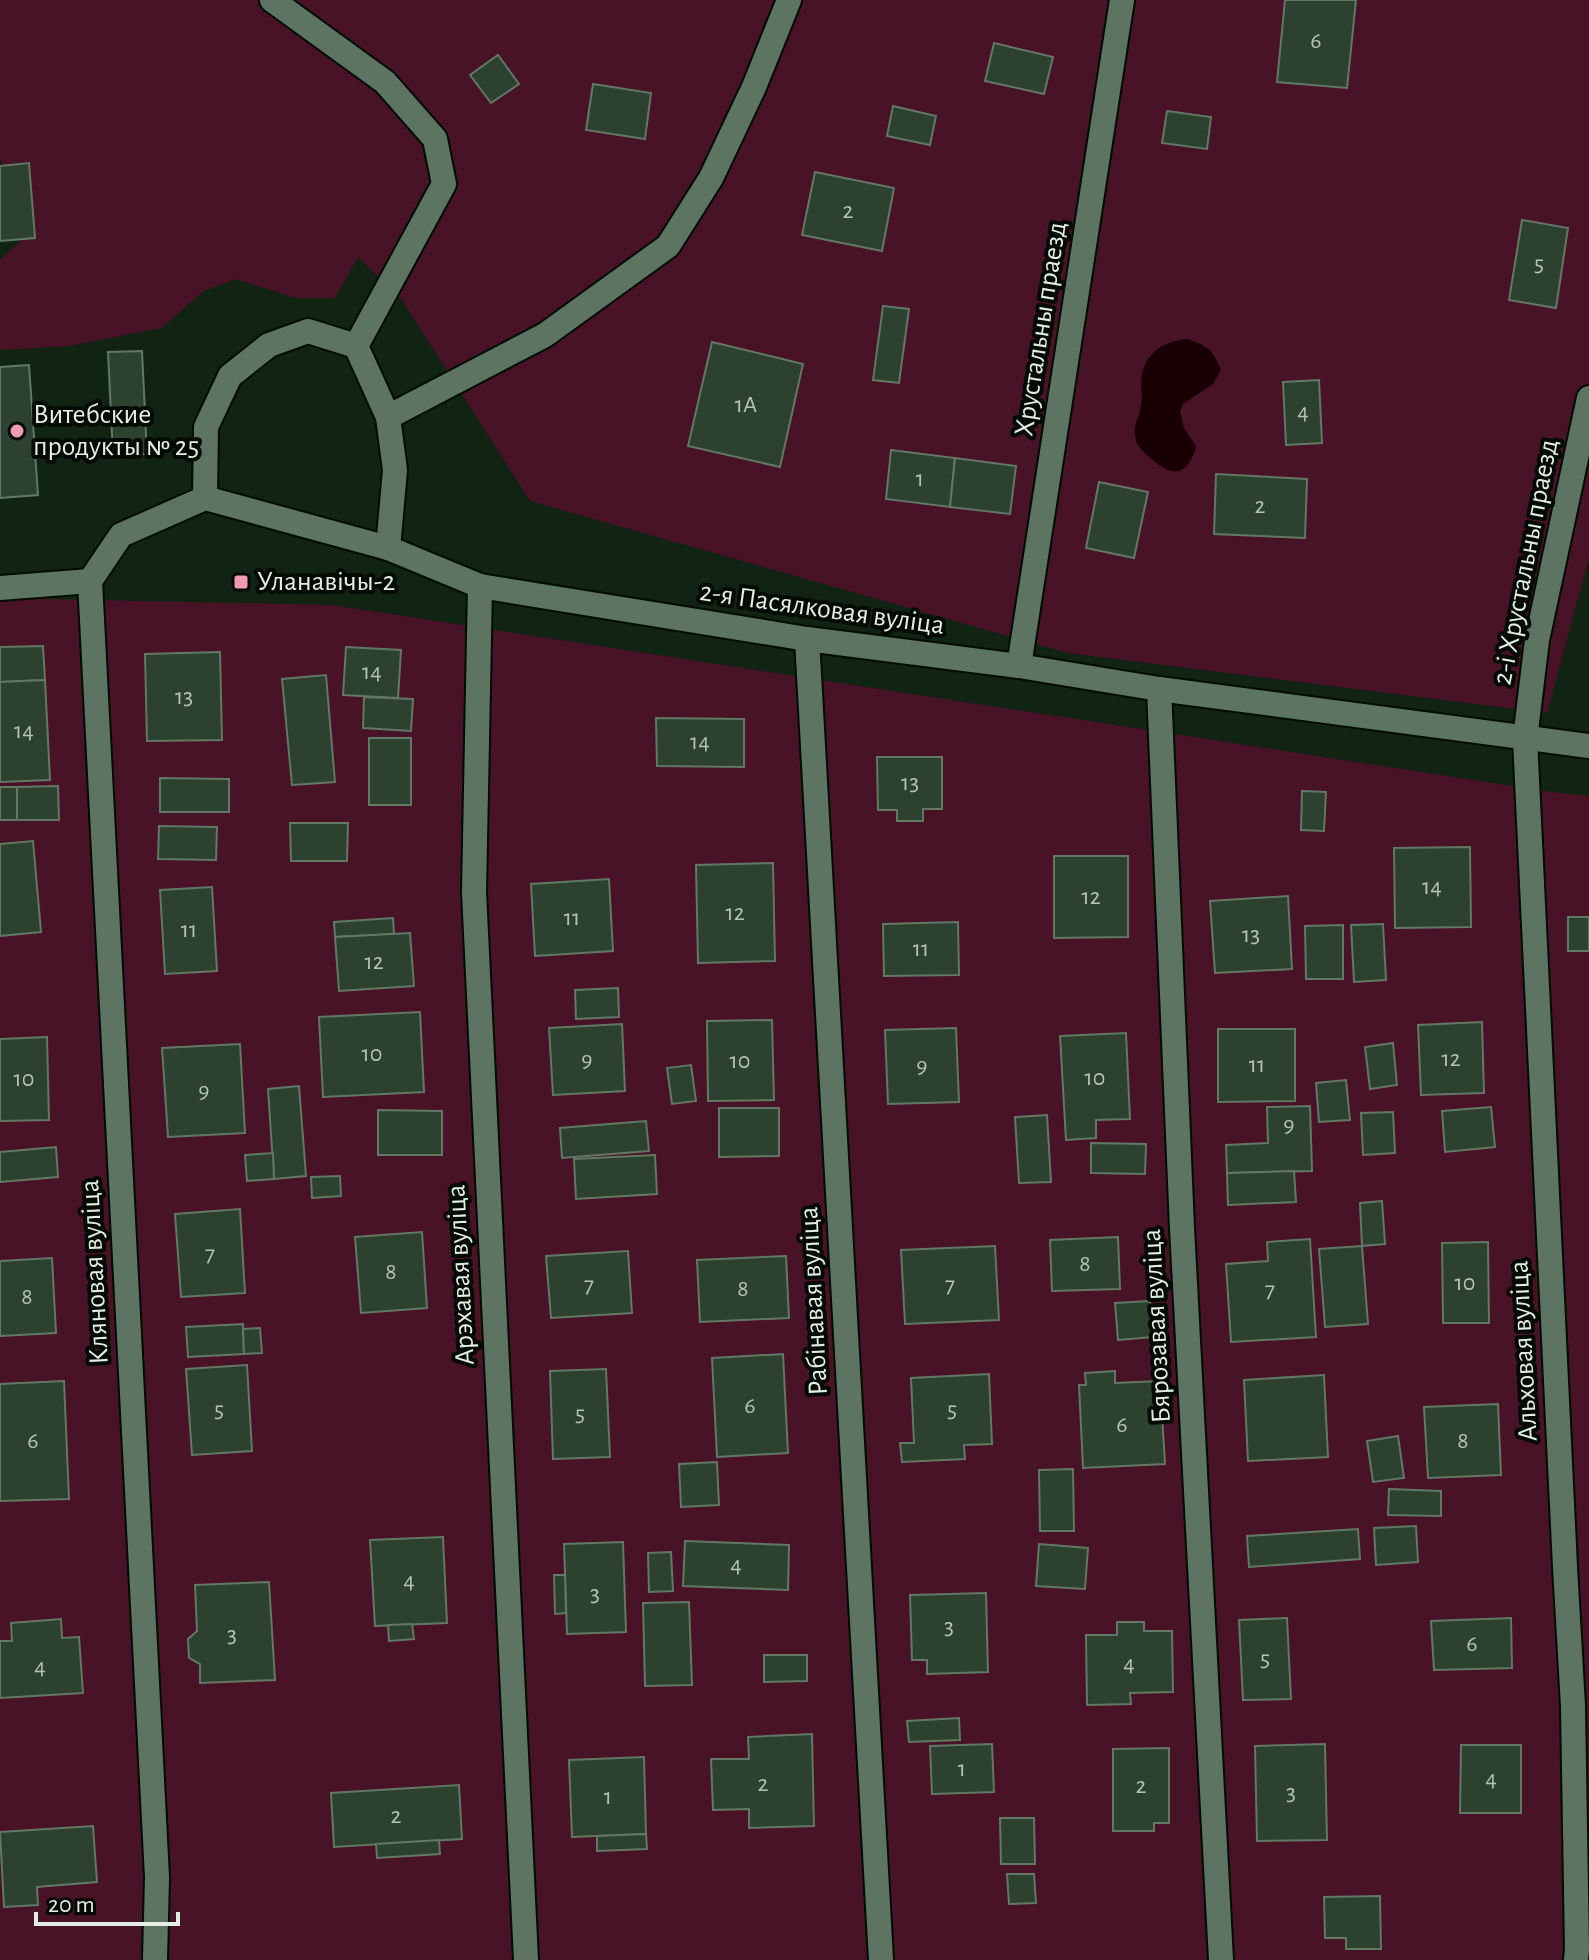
<svg xmlns="http://www.w3.org/2000/svg" width="1589" height="1960" font-family="'Alegreya Sans',sans-serif">
  <style>
    .green { fill: #481227 }
    .water { fill: #180005 }
    .building { fill: #2d4130; stroke: #627865; stroke-width: 2 }
    .lines { fill: none; stroke-linecap: round; stroke-linejoin: round }
    .lane-casing { stroke: #000d02; stroke-width: 28 }
    .street-casing { stroke: #000d02; stroke-width: 28 }
    .lane { stroke: #5e7462; stroke-width: 24 }
    .street { stroke: #5e7462; stroke-width: 24 }
    .poi-dot { fill: #f19ab3; stroke: #040b05; stroke-width: 3 }
    .labels { text-anchor: middle; dominant-baseline: central; stroke-width: 8; stroke-linejoin: round; paint-order: stroke }
    .number-label { font-size: 24px; fill: #b5c3b6 }
    .street-label { font-size: 28px; fill: #e2eee3; stroke: #040b05 }
    .poi-label { font-size: 28px; fill: #e2eee3; stroke: #040b05; text-anchor: start }
  </style>
  <rect width="100%" height="100%" fill="#112414"/>
  <g class="green">
    <polygon points="0,0 1589,0 1589,558 1547,713 1068,653 530,501 402,300 358,257 335,298 296,298 236,279 204,291 161,328 69,346 0,350 0,260 24,238 16,177 0,160"/>
    <polygon points="0,598 332,605 1552,792 1589,796 1589,1960 0,1960"/>
  </g>
  <path class="water" d="M 1187,339 C 1207,346 1213,349 1221,370 L 1213,384 L 1183,404 L 1180,411 L 1184,428 L 1196,446 C 1189,474 1174,479 1153,460 C 1145,454 1136,446 1135,436 C 1133,425 1140,416 1141,406 C 1143,395 1140,384 1142,375 C 1147,350 1165,342 1187,339 Z"/>
  <g class="building">
    <polygon points="1285,0 1356,0 1347,88 1277,82"/>
    <polygon points="994,43 1053,57 1044,94 985,81"/>
    <polygon points="498,55 519,84 491,103 470,75"/>
    <polygon points="593,84 651,93 645,139 586,130"/>
    <polygon points="893,106 936,116 930,145 887,136"/>
    <polygon points="1167,111 1211,117 1207,149 1162,143"/>
    <polygon points="29,163 35,238 0,241 0,166"/>
    <polygon points="815,172 894,188 882,251 802,235"/>
    <polygon points="1522,220 1568,228 1556,308 1509,300"/>
    <polygon points="883,306 909,309 899,383 873,380"/>
    <polygon points="712,342 803,364 780,467 688,446"/>
    <polygon points="142,351 147,454 113,455 108,352"/>
    <polygon points="29,365 38,495 0,498 0,367"/>
    <polygon points="1319,380 1322,443 1286,445 1283,382"/>
    <polygon points="891,450 955,458 950,507 886,499"/>
    <polygon points="955,458 1016,466 1010,514 950,507"/>
    <polygon points="1216,474 1307,479 1305,538 1214,534"/>
    <polygon points="1099,482 1148,492 1134,558 1086,548"/>
    <polygon points="43,646 45,680 0,682 0,647"/>
    <polygon points="346,647 401,650 398,698 343,695"/>
    <polygon points="220,652 222,740 147,741 145,654"/>
    <polygon points="326,675 335,782 292,785 282,679"/>
    <polygon points="45,680 50,780 0,782 0,682"/>
    <polygon points="364,697 413,699 411,731 363,728"/>
    <polygon points="656,718 744,719 744,767 657,766"/>
    <rect x="369" y="738" width="42" height="67"/>
    <polygon points="877,757 942,757 942,809 923,809 923,821 897,821 897,810 878,810"/>
    <polygon points="160,778 229,779 229,812 160,812"/>
    <polygon points="58,786 59,820 17,820 17,787"/>
    <rect x="0" y="787" width="17" height="33"/>
    <polygon points="1302,791 1326,792 1324,831 1301,830"/>
    <polygon points="290,823 348,823 347,861 291,861"/>
    <polygon points="159,826 217,827 216,860 158,859"/>
    <polygon points="33,841 41,932 0,936 0,844"/>
    <polygon points="1470,847 1471,927 1395,928 1394,848"/>
    <polygon points="1054,856 1128,856 1128,937 1054,938"/>
    <polygon points="773,863 775,961 698,963 696,865"/>
    <polygon points="609,879 613,951 535,956 531,884"/>
    <polygon points="212,887 217,971 165,974 160,890"/>
    <polygon points="1288,896 1292,969 1215,973 1210,901"/>
    <rect x="1568" y="917" width="21" height="34"/>
    <polygon points="393,918 394,934 335,937 334,922"/>
    <polygon points="958,922 959,975 884,976 883,924"/>
    <polygon points="1383,924 1386,980 1354,982 1351,925"/>
    <polygon points="1343,925 1343,979 1306,979 1305,926"/>
    <polygon points="410,933 414,986 339,991 335,937"/>
    <polygon points="618,988 619,1017 576,1019 575,990"/>
    <polygon points="420,1012 424,1092 323,1097 319,1017"/>
    <polygon points="772,1020 774,1100 708,1101 707,1021"/>
    <polygon points="1482,1022 1484,1093 1421,1095 1418,1025"/>
    <polygon points="622,1024 625,1091 553,1095 549,1028"/>
    <polygon points="956,1028 959,1102 888,1104 885,1030"/>
    <polygon points="1218,1029 1295,1029 1295,1101 1218,1102"/>
    <polygon points="1126,1033 1130,1119 1096,1120 1096,1138 1066,1140 1060,1036"/>
    <polygon points="47,1037 49,1120 0,1121 0,1039"/>
    <polygon points="1393,1043 1397,1085 1370,1089 1365,1047"/>
    <polygon points="240,1044 245,1133 168,1137 162,1048"/>
    <polygon points="691,1065 696,1101 672,1104 667,1068"/>
    <polygon points="1346,1080 1350,1120 1319,1122 1316,1083"/>
    <polygon points="299,1086 306,1176 274,1179 268,1089"/>
    <polygon points="1310,1106 1312,1171 1227,1173 1226,1145 1268,1143 1267,1107"/>
    <polygon points="1491,1107 1495,1147 1445,1152 1442,1111"/>
    <polygon points="719,1108 779,1108 779,1156 719,1157"/>
    <polygon points="378,1110 442,1111 442,1155 378,1155"/>
    <polygon points="1393,1112 1395,1153 1363,1155 1361,1113"/>
    <polygon points="1047,1115 1051,1182 1019,1183 1015,1117"/>
    <polygon points="646,1121 649,1151 562,1158 560,1128"/>
    <polygon points="1091,1143 1146,1144 1145,1174 1091,1173"/>
    <polygon points="56,1147 58,1177 0,1182 0,1152"/>
    <polygon points="273,1153 274,1179 247,1181 245,1155"/>
    <polygon points="655,1155 657,1194 576,1199 574,1159"/>
    <polygon points="1294,1171 1296,1202 1228,1205 1227,1173"/>
    <polygon points="340,1176 341,1196 312,1198 311,1177"/>
    <polygon points="1382,1201 1385,1244 1362,1246 1360,1203"/>
    <polygon points="240,1209 245,1293 181,1297 175,1214"/>
    <polygon points="422,1232 427,1308 361,1313 355,1237"/>
    <polygon points="1118,1237 1120,1289 1052,1291 1050,1240"/>
    <polygon points="1310,1239 1316,1337 1231,1342 1226,1264 1268,1261 1267,1242"/>
    <polygon points="1488,1242 1489,1323 1443,1323 1442,1243"/>
    <polygon points="995,1246 999,1320 905,1324 901,1250"/>
    <polygon points="1362,1246 1368,1324 1325,1327 1319,1249"/>
    <polygon points="628,1251 632,1313 551,1318 546,1256"/>
    <polygon points="786,1256 789,1318 700,1322 697,1260"/>
    <polygon points="52,1258 56,1333 0,1336 0,1261"/>
    <polygon points="1150,1301 1153,1337 1118,1340 1115,1303"/>
    <polygon points="243,1324 244,1354 188,1357 186,1327"/>
    <polygon points="260,1328 262,1353 244,1354 243,1329"/>
    <polygon points="783,1354 788,1453 717,1457 712,1358"/>
    <polygon points="247,1365 252,1451 192,1455 186,1369"/>
    <polygon points="606,1369 610,1457 553,1459 550,1371"/>
    <polygon points="1115,1371 1115,1383 1160,1381 1165,1464 1083,1468 1079,1385 1086,1385 1085,1373"/>
    <polygon points="989,1374 992,1444 964,1445 965,1459 902,1462 900,1443 914,1443 911,1378"/>
    <polygon points="1324,1375 1328,1457 1248,1461 1244,1380"/>
    <polygon points="64,1381 69,1499 0,1501 0,1384"/>
    <polygon points="1498,1404 1501,1475 1428,1478 1424,1407"/>
    <polygon points="1398,1436 1404,1478 1373,1482 1367,1441"/>
    <polygon points="717,1462 719,1505 681,1507 679,1464"/>
    <polygon points="1073,1469 1074,1531 1040,1531 1039,1470"/>
    <polygon points="1389,1489 1441,1491 1441,1516 1388,1515"/>
    <polygon points="1416,1526 1418,1562 1376,1565 1374,1528"/>
    <polygon points="1358,1529 1360,1559 1249,1567 1247,1536"/>
    <polygon points="443,1537 447,1623 375,1626 370,1540"/>
    <polygon points="685,1541 789,1545 788,1590 683,1586"/>
    <polygon points="623,1542 626,1632 567,1634 564,1544"/>
    <polygon points="1039,1544 1088,1548 1085,1589 1036,1586"/>
    <polygon points="671,1552 673,1591 649,1592 648,1553"/>
    <polygon points="554,1575 565,1575 566,1613 555,1614"/>
    <polygon points="269,1582 275,1680 200,1683 200,1664 189,1658 188,1639 197,1631 195,1585"/>
    <polygon points="986,1593 988,1672 927,1674 927,1660 912,1660 910,1595"/>
    <polygon points="689,1602 692,1685 645,1686 643,1603"/>
    <polygon points="1287,1618 1291,1699 1243,1700 1239,1620"/>
    <polygon points="1511,1618 1512,1668 1434,1670 1431,1621"/>
    <polygon points="61,1619 62,1638 79,1637 83,1693 0,1698 0,1641 12,1641 11,1623"/>
    <polygon points="1117,1622 1144,1622 1144,1631 1172,1631 1173,1692 1130,1693 1131,1704 1087,1705 1086,1635 1117,1635"/>
    <polygon points="412,1624 414,1639 389,1641 388,1625"/>
    <polygon points="764,1655 807,1655 807,1681 764,1682"/>
    <polygon points="959,1718 960,1740 909,1742 907,1721"/>
    <polygon points="812,1734 814,1826 749,1828 749,1809 713,1810 711,1759 749,1759 748,1737"/>
    <polygon points="992,1744 994,1792 932,1794 930,1746"/>
    <polygon points="1325,1744 1327,1840 1257,1841 1255,1746"/>
    <polygon points="1461,1745 1521,1745 1521,1813 1460,1813"/>
    <polygon points="1169,1748 1169,1823 1154,1823 1154,1831 1113,1831 1113,1749"/>
    <polygon points="644,1757 646,1834 572,1837 569,1760"/>
    <polygon points="459,1785 462,1839 334,1847 331,1793"/>
    <polygon points="1000,1818 1034,1818 1035,1864 1001,1864"/>
    <polygon points="93,1826 97,1882 37,1887 38,1905 4,1907 0,1832"/>
    <polygon points="646,1834 647,1849 597,1851 597,1836"/>
    <polygon points="439,1840 440,1854 377,1858 376,1844"/>
    <polygon points="1007,1874 1034,1874 1036,1903 1009,1904"/>
    <polygon points="1380,1896 1381,1949 1346,1949 1346,1938 1325,1938 1324,1897"/>
  </g>
  <g class="lines">
    <g class="lane-casing">
      <g id="lane">
        <polyline points="272,0 385,82 435,139 444,184 356,346"/>
        <polyline points="1019,666 1122,0"/>
        <polyline points="1525,739 1537,640 1589,398"/>
      </g>
    </g>
    <g class="street-casing">
      <g id="street">
        <polyline points="388,417 545,335 668,246 711,178 754,87 789,0"/>
        <polyline points="205,498 206,427 230,376 269,345 308,331 356,346 388,417 395,470 388,548"/>
        <polyline points="90,581 121,535 205,498 388,548 480,586 807,639 1019,666 1159,689 1589,746"/>
        <polyline points="90,581 157,1877 155,1960"/>
        <polyline points="480,586 474,892 526,1960"/>
        <polyline points="0,588 90,581"/>
        <polyline points="807,639 881,1960"/>
        <polyline points="1159,689 1182,1228 1221,1960"/>
        <polyline points="1525,739 1565,1567 1573,1706 1577,1949 1576,1960"/>
      </g>
    </g>
    <use href="#lane" class="lane"/>
    <use href="#street" class="street"/>
  </g>
  <g class="poi-dot">
    <circle cx="17" cy="431" r="8"/>
    <rect x="233" y="574" width="16" height="16" rx="4"/>
  </g>
  <g class="labels">
    <g class="number-label">
      <text x="1316" y="41">6</text>
      <text x="848" y="211">2</text>
      <text x="1539" y="264">5</text>
      <text x="746" y="405">1А</text>
      <text x="1303" y="412">4</text>
      <text x="920" y="479">1</text>
      <text x="1260" y="506">2</text>
      <text x="372" y="672">14</text>
      <text x="184" y="697">13</text>
      <text x="24" y="731">14</text>
      <text x="700" y="742">14</text>
      <text x="910" y="783">13</text>
      <text x="1432" y="887">14</text>
      <text x="1091" y="897">12</text>
      <text x="735" y="913">12</text>
      <text x="572" y="918">11</text>
      <text x="189" y="930">11</text>
      <text x="1251" y="935">13</text>
      <text x="921" y="949">11</text>
      <text x="374" y="962">12</text>
      <text x="372" y="1054">10</text>
      <text x="1451" y="1059">12</text>
      <text x="587" y="1060">9</text>
      <text x="740" y="1061">10</text>
      <text x="1257" y="1065">11</text>
      <text x="922" y="1066">9</text>
      <text x="1095" y="1078">10</text>
      <text x="24" y="1079">10</text>
      <text x="204" y="1091">9</text>
      <text x="1289" y="1125">9</text>
      <text x="210" y="1254">7</text>
      <text x="1085" y="1264">8</text>
      <text x="391" y="1272">8</text>
      <text x="1465" y="1283">10</text>
      <text x="589" y="1285">7</text>
      <text x="950" y="1285">7</text>
      <text x="743" y="1289">8</text>
      <text x="1270" y="1290">7</text>
      <text x="27" y="1297">8</text>
      <text x="750" y="1406">6</text>
      <text x="219" y="1410">5</text>
      <text x="952" y="1410">5</text>
      <text x="580" y="1414">5</text>
      <text x="1122" y="1425">6</text>
      <text x="33" y="1441">6</text>
      <text x="1463" y="1441">8</text>
      <text x="736" y="1565">4</text>
      <text x="409" y="1581">4</text>
      <text x="595" y="1594">3</text>
      <text x="949" y="1627">3</text>
      <text x="232" y="1635">3</text>
      <text x="1472" y="1644">6</text>
      <text x="1265" y="1659">5</text>
      <text x="1129" y="1664">4</text>
      <text x="40" y="1667">4</text>
      <text x="962" y="1769">1</text>
      <text x="1491" y="1779">4</text>
      <text x="763" y="1784">2</text>
      <text x="1141" y="1786">2</text>
      <text x="1291" y="1793">3</text>
      <text x="608" y="1797">1</text>
      <text x="396" y="1816">2</text>
    </g>
    <g class="street-label">
      <text transform="translate(1041 329) rotate(-81)">Хрустальны праезд</text>
      <text transform="translate(1526 562) rotate(-79)">2-і Хрустальны праезд</text>
      <text transform="translate(822 609) rotate(8)">2-я Пасялковая вуліца</text>
      <text transform="translate(95 1272) rotate(-93)">Кляновая вуліца</text>
      <text transform="translate(461 1275) rotate(-93)">Арэхавая вуліца</text>
      <text transform="translate(814 1301) rotate(-93)">Рабінавая вуліца</text>
      <text transform="translate(1157 1326) rotate(-93)">Бярозавая вуліца</text>
      <text transform="translate(1524 1351) rotate(-93)">Альховая вуліца</text>
    </g>
    <g class="poi-label">
      <text x="33" y="415">Витебские<tspan x="33" dy="32">продукты № 25</tspan></text>
      <text x="257" y="582">Уланавічы-2</text>
    </g>
  </g>
  <path d="M36 1912v12h142v-12" fill="none" stroke="#e2eee3" stroke-width="4"/>
  <text x="48" y="1912" font-size="24" fill="#e2eee3" stroke="#040b05" stroke-width="6" paint-order="stroke">20 m</text>
</svg>
